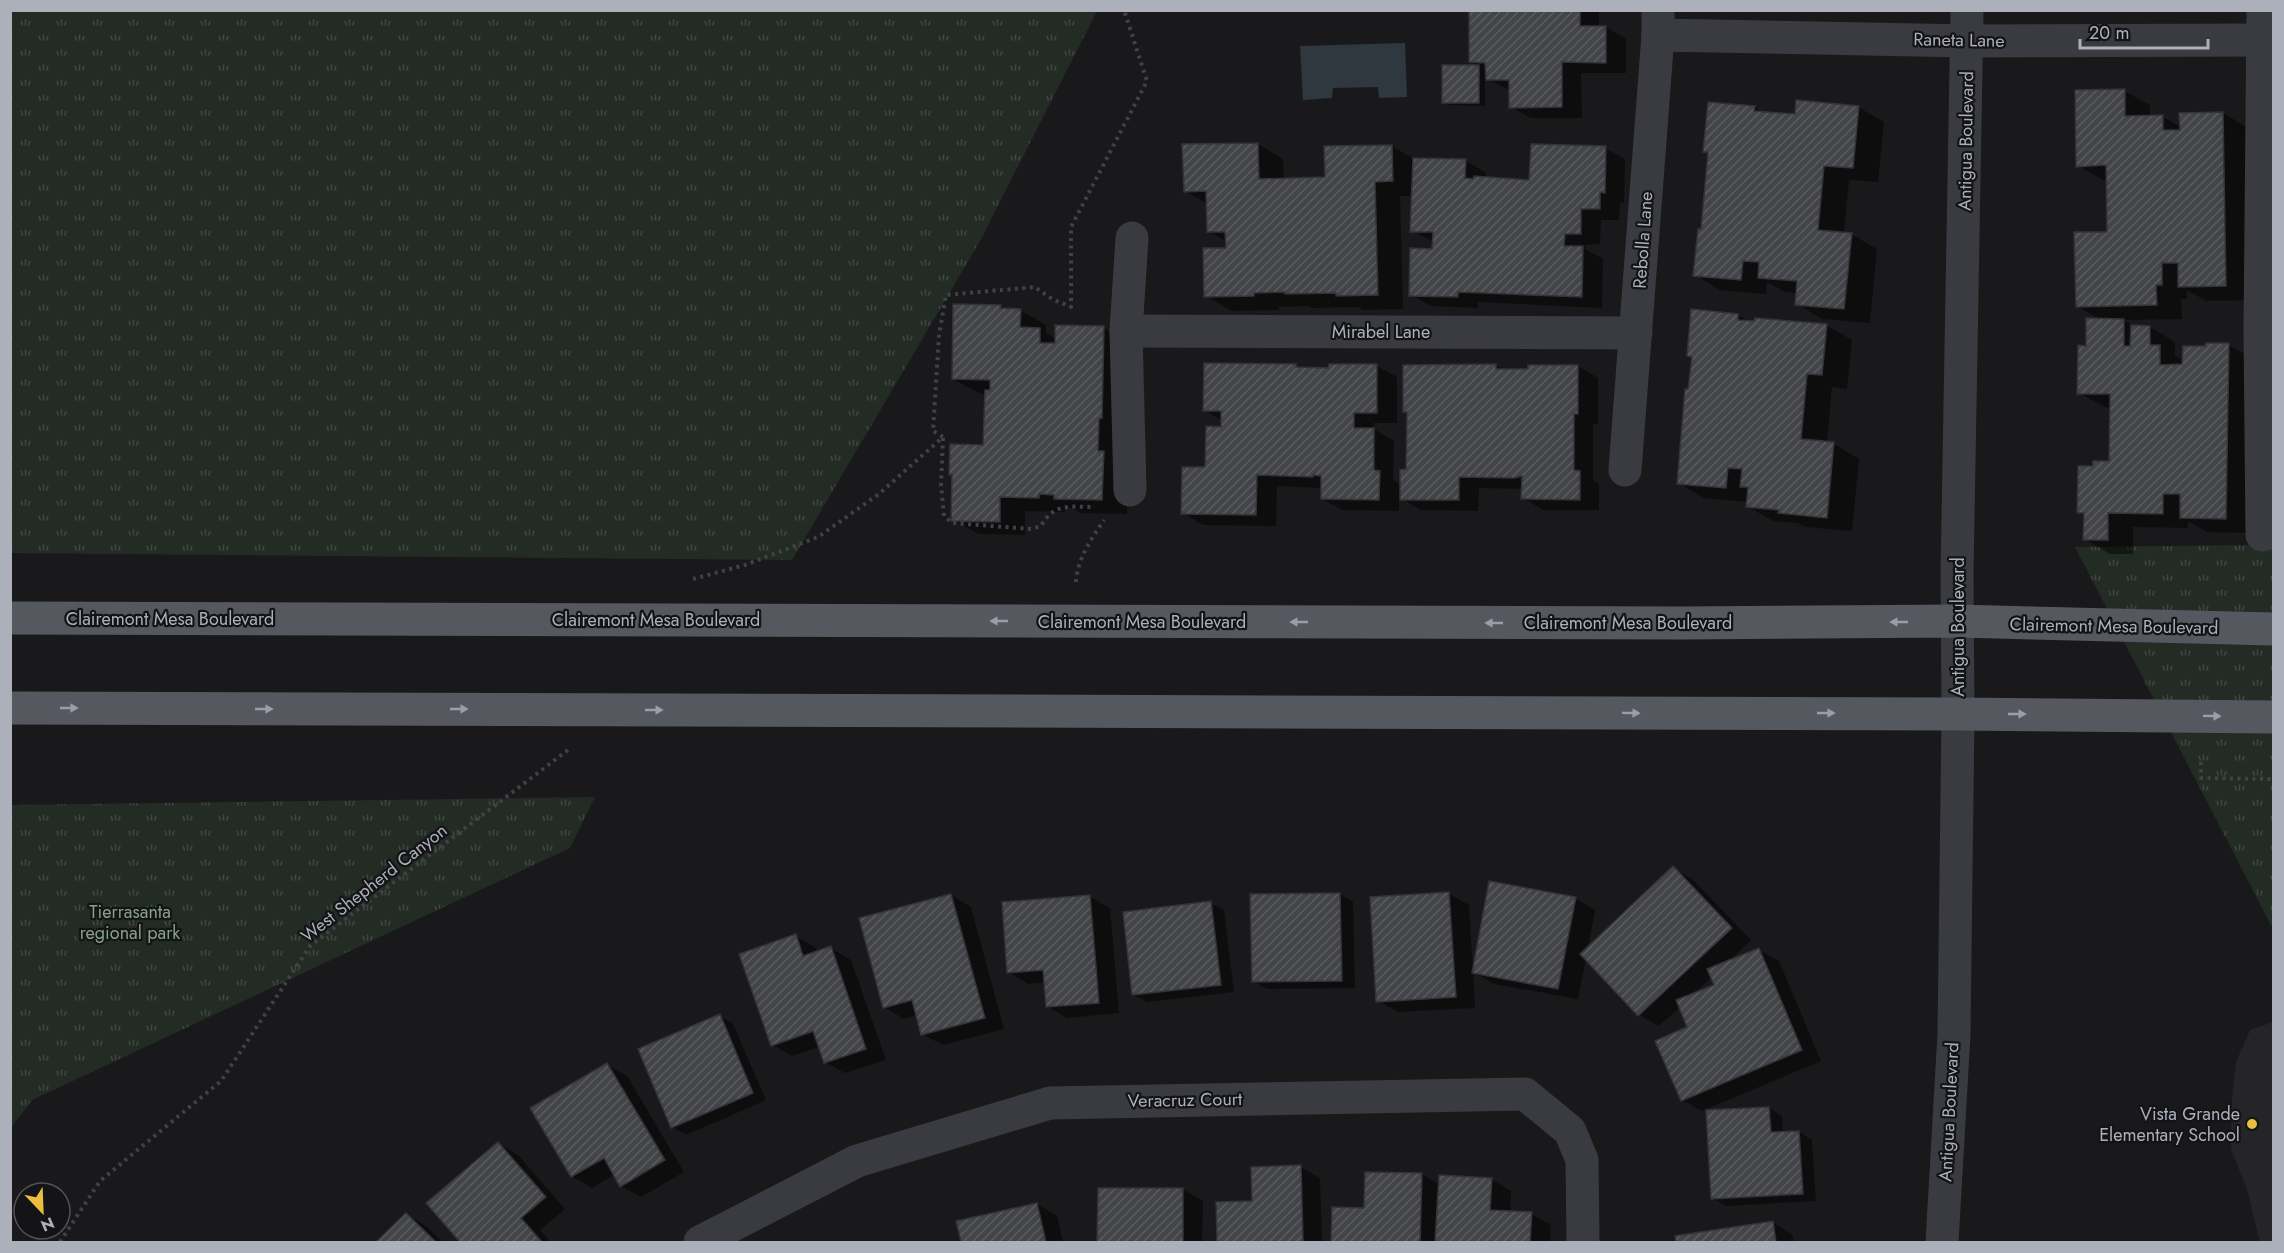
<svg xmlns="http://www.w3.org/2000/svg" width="2284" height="1253" font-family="Jost,sans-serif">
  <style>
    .built { fill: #252528 }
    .grass { fill: url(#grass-tufts) }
    .water { fill: #2f373f }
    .shadow { fill: #0007; fill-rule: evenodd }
    .building { fill: url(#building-hatch); stroke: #343337; stroke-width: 1.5 }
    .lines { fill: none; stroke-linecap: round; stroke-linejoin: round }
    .path { stroke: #404247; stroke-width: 4; stroke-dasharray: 3 4.5; stroke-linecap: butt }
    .minor { stroke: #3a3b40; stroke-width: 33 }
    .tertiary { stroke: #3a3b40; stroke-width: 33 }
    .primary { stroke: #56585f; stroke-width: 33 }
    .oneway { fill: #9b9ea8 }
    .poi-dot { fill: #eabd43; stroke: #141416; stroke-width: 2 }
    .labels { text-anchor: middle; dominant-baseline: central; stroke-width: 4.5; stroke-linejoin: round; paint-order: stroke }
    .street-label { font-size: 18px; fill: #acb0ba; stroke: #141416 }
    .park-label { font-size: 18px; fill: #84a488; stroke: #141416 }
    .poi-label { font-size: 18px; fill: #acb0ba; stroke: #141416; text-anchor: end }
  </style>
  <defs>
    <pattern id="grass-tufts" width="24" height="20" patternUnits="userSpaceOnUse" patternTransform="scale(1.5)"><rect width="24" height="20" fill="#232b25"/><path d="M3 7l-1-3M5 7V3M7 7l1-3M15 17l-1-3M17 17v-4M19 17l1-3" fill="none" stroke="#404743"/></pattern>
    <pattern id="building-hatch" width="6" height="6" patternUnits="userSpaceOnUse" patternTransform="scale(1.5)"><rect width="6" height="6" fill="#434448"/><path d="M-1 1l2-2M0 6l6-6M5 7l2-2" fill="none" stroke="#5b5c60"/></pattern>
  </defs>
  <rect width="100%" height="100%" fill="#19191b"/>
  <polygon class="built" points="2273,1022 2273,1242 2260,1242 2247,1189 2231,1149 2232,1098 2236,1062 2250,1030"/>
  <g class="grass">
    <polygon points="11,10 1097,10 1097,11 980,241 792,560 11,553"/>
    <polygon points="2273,545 2273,929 2075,547"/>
    <polygon points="595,797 570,848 32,1100 11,1128 11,805"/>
  </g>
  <polygon class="water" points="1405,43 1407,97 1379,98 1378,87 1333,88 1332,98 1303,100 1300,46"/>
  <g class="shadow">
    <polygon points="1471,10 1599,10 1599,27 1606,27 1626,39 1626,73 1581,73 1582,118 1531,118 1511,107 1511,91 1485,78 1485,106 1450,105 1443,102 1443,66 1479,67 1471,62"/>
    <polygon points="2124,91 2150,105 2150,117 2163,117 2181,127 2223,113 2248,128 2252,300 2206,301 2187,290 2187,299 2181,299 2182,319 2124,320 2135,327 2150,327 2175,342 2175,356 2184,360 2228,345 2254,359 2251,533 2207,532 2188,521 2188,528 2133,527 2133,554 2110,554 2085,539 2085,516 2078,512 2095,467 2110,463 2111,408 2105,407 2079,393 2087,347 2101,320 2077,306 2109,233 2108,180 2103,180 2078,166"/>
    <polygon points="1754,107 1764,113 1796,116 1858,107 1884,122 1878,182 1849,180 1844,233 1851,234 1877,249 1870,323 1822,319 1797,304 1798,293 1785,292 1767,282 1766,294 1720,290 1695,275 1702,231 1709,153 1705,151"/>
    <polygon points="1258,144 1283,159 1284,179 1326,178 1392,146 1414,159 1466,161 1486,173 1486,179 1531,181 1605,148 1625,159 1624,203 1620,203 1619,220 1601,220 1600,244 1585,245 1585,249 1603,259 1602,308 1478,302 1478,308 1431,306 1411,295 1433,250 1434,242 1412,231 1413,196 1400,196 1403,309 1363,310 1358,307 1312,308 1308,306 1279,307 1279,310 1232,311 1206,296 1227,249 1227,242 1208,231 1208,204 1185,191"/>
    <polygon points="1000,306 1007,310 1020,310 1046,325 1046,333 1056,339 1104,328 1130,342 1127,514 1081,513 1073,508 1064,508 1065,512 1025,511 1025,535 979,534 953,520 954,476 951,474 985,446 987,394 979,393 953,379"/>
    <polygon points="1738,315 1751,323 1826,325 1852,340 1847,389 1832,387 1827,443 1834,444 1859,459 1852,531 1805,527 1798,523 1773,521 1747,506 1748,502 1704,498 1678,483 1693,358 1689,355"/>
    <polygon points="1206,364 1296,366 1302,369 1377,366 1397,377 1397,423 1374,423 1374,429 1394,441 1393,480 1401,485 1408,471 1408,413 1405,366 1496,366 1504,370 1578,366 1598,378 1598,424 1593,424 1593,480 1599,484 1599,510 1543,510 1523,498 1523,489 1479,488 1478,511 1421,510 1399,497 1399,511 1342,510 1322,499 1322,488 1277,486 1276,526 1203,525 1183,513 1207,469 1222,428 1223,421 1205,411"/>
    <path d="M 1673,868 L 1693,880 L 1751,940 L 1728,962 L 1759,950 L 1779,961 L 1821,1061 L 1702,1111 L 1682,1100 L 1689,1028 L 1680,1007 L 1659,1026 L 1639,1015 L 1586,958 L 1578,999 L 1494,984 L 1473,972 L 1475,1008 L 1398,1012 L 1378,1001 L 1449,894 L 1469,905 L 1473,970 L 1575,898 L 1595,910 L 1588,949 ZM 1712,977 L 1716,985 L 1693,994 Z"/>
    <polygon points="1340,894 1353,902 1355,988 1267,989 1253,982"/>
    <polygon points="951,895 971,907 1004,1029 943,1045 922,1034 917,1015 904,1019 884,1007"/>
    <polygon points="1090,897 1110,908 1119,1013 1067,1018 1047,1006 1046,982 1028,984 1008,972"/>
    <polygon points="1210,903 1224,910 1234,992 1147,1002 1134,995"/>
    <path d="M 796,936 L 816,948 L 817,953 L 831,948 L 851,960 L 886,1060 L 845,1073 L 825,1062 L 819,1047 L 792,1056 L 772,1045 ZM 819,1027 L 820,1030 L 784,1042 L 784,1039 Z"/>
    <polygon points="720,1016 733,1024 766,1100 686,1135 672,1127"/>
    <polygon points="607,1065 627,1076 684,1172 641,1197 621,1186 615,1174 592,1188 572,1176"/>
    <polygon points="1769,1108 1782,1116 1783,1133 1799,1132 1812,1140 1816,1201 1726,1206 1712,1198"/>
    <polygon points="498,1143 518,1155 565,1209 540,1230 551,1242 462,1242 428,1203"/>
    <polygon points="1300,1167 1320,1178 1322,1242 1218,1242 1217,1204 1253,1202"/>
    <polygon points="1422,1174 1440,1185 1491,1179 1511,1191 1510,1213 1531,1214 1551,1225 1550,1242 1333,1242 1334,1209 1366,1210"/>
    <polygon points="1099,1189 1182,1189 1203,1201 1202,1242 1099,1242"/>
    <polygon points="1037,1204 1057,1216 1063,1242 963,1242 958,1222"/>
    <polygon points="406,1214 426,1226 443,1242 378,1242"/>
    <polygon points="1772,1222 1792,1234 1794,1242 1677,1242 1676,1237"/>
  </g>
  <g class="building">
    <polygon points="1469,10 1580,10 1580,26 1606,26 1606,63 1562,62 1562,107 1509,108 1509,80 1486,80 1485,63 1469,62"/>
    <rect x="1442" y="65" width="37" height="38"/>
    <polygon points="2125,89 2125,116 2163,115 2163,130 2180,130 2179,113 2223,112 2226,286 2178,287 2178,263 2162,263 2162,285 2156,285 2157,305 2076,307 2074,232 2107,232 2106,165 2076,167 2075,90"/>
    <polygon points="1796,100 1859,106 1853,168 1824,166 1818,230 1852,233 1844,309 1795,305 1797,281 1758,278 1759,262 1743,261 1741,280 1693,276 1698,229 1701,229 1708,152 1703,152 1708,102 1755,106 1754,111 1795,114"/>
    <polygon points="1258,143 1259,179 1325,177 1324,146 1392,145 1393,181 1375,182 1378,295 1336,296 1336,293 1285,294 1285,292 1254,293 1254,296 1204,297 1203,248 1226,248 1225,232 1207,232 1206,191 1184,192 1182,144"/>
    <polygon points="1531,144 1606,146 1605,193 1600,192 1600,209 1581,209 1581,234 1565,234 1564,246 1583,246 1582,297 1458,292 1458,297 1409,296 1410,248 1432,249 1433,232 1410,232 1413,158 1466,159 1465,178 1473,179 1474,176 1529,180"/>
    <polygon points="953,304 1001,305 1000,308 1021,309 1020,327 1040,328 1040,343 1055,343 1055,325 1104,326 1102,418 1099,419 1098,451 1104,451 1102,500 1054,499 1054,495 1039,494 1039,498 1000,497 1000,522 951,521 952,474 949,475 950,444 983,445 985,390 990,390 990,380 952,379"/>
    <polygon points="1691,309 1738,314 1738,320 1754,321 1755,318 1827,324 1822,375 1807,374 1801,439 1834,442 1827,518 1778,513 1779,510 1746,507 1748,487 1740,487 1742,469 1728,468 1726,488 1677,484 1685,389 1688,389 1692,357 1687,356"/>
    <polygon points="2086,318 2124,319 2124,346 2130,346 2131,325 2150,326 2150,345 2160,345 2160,365 2182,364 2183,346 2205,346 2206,343 2229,343 2226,519 2180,518 2180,494 2163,494 2163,514 2108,513 2108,540 2083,540 2084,513 2077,513 2078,466 2093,466 2093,461 2109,461 2110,394 2077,394 2078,345 2086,346"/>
    <polygon points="1204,363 1296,364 1296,367 1328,368 1329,364 1377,364 1377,413 1354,413 1354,428 1374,428 1374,470 1380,471 1379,500 1321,499 1321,476 1313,475 1313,477 1257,475 1256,515 1181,514 1182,467 1205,467 1206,426 1221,427 1221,411 1203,411"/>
    <polygon points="1496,364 1496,369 1528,369 1528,365 1578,365 1578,414 1574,414 1574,470 1580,471 1580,500 1521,499 1522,476 1514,478 1459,477 1459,500 1400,500 1400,470 1406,469 1407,412 1403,412 1403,365"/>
    <polygon points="1673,866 1732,928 1638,1016 1580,954"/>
    <polygon points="1489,881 1576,897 1558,989 1472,973"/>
    <polygon points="1449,892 1456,997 1376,1002 1370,897"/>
    <polygon points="1340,893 1342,981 1252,982 1250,894"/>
    <polygon points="951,894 985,1018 921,1035 912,1000 883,1008 859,918"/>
    <polygon points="1090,895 1099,1003 1046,1007 1043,970 1007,973 1002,902"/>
    <polygon points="1211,901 1221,985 1132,995 1123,912"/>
    <polygon points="796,934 803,956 831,946 866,1049 824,1063 813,1031 771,1046 739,954"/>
    <polygon points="1759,948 1802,1050 1681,1101 1655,1041 1687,1027 1676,1000 1714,985 1707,969"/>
    <polygon points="720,1014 753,1093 671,1128 638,1049"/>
    <polygon points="607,1063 665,1160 620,1187 604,1158 571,1177 530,1108"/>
    <polygon points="1769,1107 1771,1132 1799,1131 1803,1194 1711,1199 1706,1110"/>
    <polygon points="498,1142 546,1197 521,1218 542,1242 460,1242 426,1203"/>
    <polygon points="1301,1165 1303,1242 1217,1242 1216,1202 1252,1201 1251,1167"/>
    <polygon points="1365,1172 1422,1173 1420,1242 1331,1242 1332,1207 1364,1208"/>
    <polygon points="1439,1175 1492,1178 1490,1210 1532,1212 1530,1242 1435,1242"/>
    <polygon points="1098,1188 1183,1188 1183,1242 1097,1242"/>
    <polygon points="1037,1203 1046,1242 961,1242 956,1221"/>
    <polygon points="406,1213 436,1242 376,1242"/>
    <polygon points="1773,1221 1776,1242 1676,1242 1675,1236"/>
  </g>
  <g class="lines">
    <g class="path">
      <path d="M 943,438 L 941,484 L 944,516 L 952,523 L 1032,529 L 1041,526 C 1055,502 1070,507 1095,507"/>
      <polyline points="693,579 745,565 818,537 879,494 943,437 933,431 939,335 946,295 1035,287 1052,299 1071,307 1071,227 1147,81 1124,10"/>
      <path d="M 1076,582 C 1077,559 1092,538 1104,520"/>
      <polyline points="2201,762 2201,778 2274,779"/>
      <polyline points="60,1242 100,1181 221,1081 310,946 568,750"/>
    </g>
    <g class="minor">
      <polyline points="1658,35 1968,41 2261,40"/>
      <polyline points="1126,331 1636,333"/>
      <polyline points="1625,470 1658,35 1658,10"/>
      <polyline points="1130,490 1126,331 1132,238"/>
      <polyline points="2262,535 2260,330 2263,10"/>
      <polyline points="700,1242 857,1161 1050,1103 1525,1094 1570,1131 1582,1160 1583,1242"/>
    </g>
    <polyline class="tertiary" points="1942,1242 1954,1034 1958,714 1957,575 1967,10"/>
    <g class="primary">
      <polyline points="10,618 1681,623 1957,621 2274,629"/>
      <polyline points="10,708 1958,714 2274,717"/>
    </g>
  </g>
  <defs><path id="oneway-solid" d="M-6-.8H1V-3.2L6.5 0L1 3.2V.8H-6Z" transform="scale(1.5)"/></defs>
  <g class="oneway">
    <use href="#oneway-solid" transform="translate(999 621) rotate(-180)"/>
    <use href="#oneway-solid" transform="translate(1299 622) rotate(-180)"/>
    <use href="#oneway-solid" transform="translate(1899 622) rotate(180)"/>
    <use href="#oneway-solid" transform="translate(1494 623) rotate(-180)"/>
    <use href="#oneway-solid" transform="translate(69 708)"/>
    <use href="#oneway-solid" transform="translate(264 709)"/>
    <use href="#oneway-solid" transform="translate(459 709)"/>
    <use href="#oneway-solid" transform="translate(654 710)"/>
    <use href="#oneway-solid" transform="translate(1631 713) rotate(1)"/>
    <use href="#oneway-solid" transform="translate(1826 713)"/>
    <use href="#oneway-solid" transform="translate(2017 714)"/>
    <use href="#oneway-solid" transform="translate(2212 716) rotate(1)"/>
  </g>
  <circle class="poi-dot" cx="2252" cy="1124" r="6"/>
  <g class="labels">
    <g class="street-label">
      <text transform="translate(1959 40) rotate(1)">Raneta Lane</text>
      <text transform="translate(1966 141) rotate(-89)">Antigua Boulevard</text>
      <text transform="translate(1643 240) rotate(-86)">Rebolla Lane</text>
      <text x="1381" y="332">Mirabel Lane</text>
      <text x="170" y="619">Clairemont Mesa Boulevard</text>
      <text x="656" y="620">Clairemont Mesa Boulevard</text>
      <text x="1142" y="622">Clairemont Mesa Boulevard</text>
      <text x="1628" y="623">Clairemont Mesa Boulevard</text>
      <text transform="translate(2114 626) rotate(1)">Clairemont Mesa Boulevard</text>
      <text transform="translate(1958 627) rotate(-90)">Antigua Boulevard</text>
      <text transform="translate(374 883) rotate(-38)">West Shepherd Canyon</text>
      <text transform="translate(1185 1100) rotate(-1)">Veracruz Court</text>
      <text transform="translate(1949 1112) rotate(-87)">Antigua Boulevard</text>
    </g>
    <g class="park-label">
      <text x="130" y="912">Tierrasanta<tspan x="130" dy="21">regional park</tspan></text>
    </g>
    <g class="poi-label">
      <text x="2240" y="1114">Vista Grande<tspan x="2240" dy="21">Elementary School</tspan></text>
    </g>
  </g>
  <rect width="2284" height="1253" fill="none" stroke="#acb0ba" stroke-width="24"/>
  <g transform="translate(42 1211) rotate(157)"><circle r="28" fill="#141416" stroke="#515258" stroke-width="1.5"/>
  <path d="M0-4.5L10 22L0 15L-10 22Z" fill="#eabd43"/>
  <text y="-9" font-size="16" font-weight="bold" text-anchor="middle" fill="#acb0ba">N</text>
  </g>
  <path d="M2080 39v9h128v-9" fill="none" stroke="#acb0ba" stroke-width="3"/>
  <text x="2089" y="39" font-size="18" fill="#acb0ba" stroke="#141416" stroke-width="4.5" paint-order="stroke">20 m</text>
</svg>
